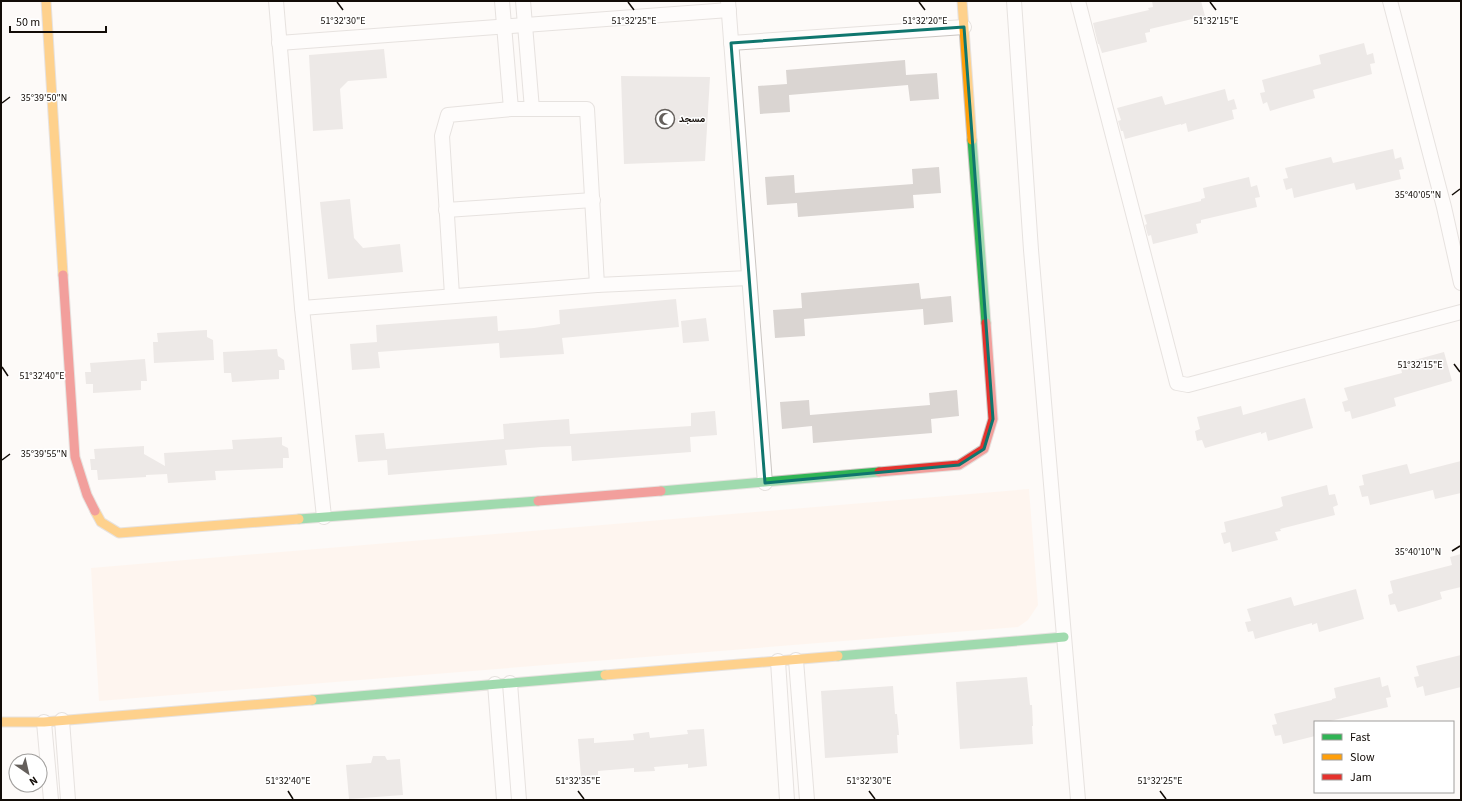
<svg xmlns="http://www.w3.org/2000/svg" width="1462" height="801" font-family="'Source Sans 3',Vazirmatn,sans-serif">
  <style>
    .green { fill: #fef0e4 }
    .building { fill: #dad5d2 }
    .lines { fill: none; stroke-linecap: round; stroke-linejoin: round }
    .street-casing { stroke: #cbc6c2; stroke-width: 16 }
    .fast-casing { stroke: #cbc6c2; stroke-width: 11 }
    .slow-casing { stroke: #cbc6c2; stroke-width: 11 }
    .jam-casing { stroke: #cbc6c2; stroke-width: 11 }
    .street { stroke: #fffefe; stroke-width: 14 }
    .fast { stroke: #30b455; stroke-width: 9 }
    .slow { stroke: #ff9f0a; stroke-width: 9 }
    .jam { stroke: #e5322d; stroke-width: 9 }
    .marked { fill: none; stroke: #0f766e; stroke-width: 3; stroke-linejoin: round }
    .ticks { fill: none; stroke: #120c07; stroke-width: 1.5 }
    .labels { text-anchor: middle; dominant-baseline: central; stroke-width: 3; stroke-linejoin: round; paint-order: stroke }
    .poi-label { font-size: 10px; font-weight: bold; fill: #120c07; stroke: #fff; text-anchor: start }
    .ticks-label { font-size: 10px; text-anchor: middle; fill: #120c07; stroke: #fff; stroke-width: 3; stroke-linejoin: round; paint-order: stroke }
  </style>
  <rect width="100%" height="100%" fill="#fdfaf8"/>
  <polygon class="green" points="1029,489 1038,605 1028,620 1018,627 99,701 91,568"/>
  <g class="building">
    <polygon points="1152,1 1201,1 1205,16 1150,29 1150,32 1145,33 1147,42 1102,53 1099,44 1098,44 1093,23 1149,10 1148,8 1153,7"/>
    <polygon points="1364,43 1367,55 1373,53 1375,63 1370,64 1372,74 1313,90 1315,98 1283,107 1270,111 1267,102 1263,104 1260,93 1265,92 1262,80 1321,64 1319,55"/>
    <polygon points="384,49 387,78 348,81 340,89 343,129 313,131 309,55"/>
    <polygon points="905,60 906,75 937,73 939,99 910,101 908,85 789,95 790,112 760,114 758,86 787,84 786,70"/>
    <polygon points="621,76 710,77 705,161 624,164"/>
    <polygon points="1225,89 1228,101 1234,99 1237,109 1232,110 1234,119 1188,132 1186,123 1181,125 1181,124 1125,139 1123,131 1121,131 1118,121 1121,120 1117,108 1162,96 1165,105"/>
    <polygon points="1393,149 1395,159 1401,157 1404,169 1399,170 1401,179 1356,190 1354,183 1294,198 1292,188 1286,190 1283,179 1288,178 1285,168 1331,157 1333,163"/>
    <polygon points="939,167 941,193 913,195 914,208 798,217 797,203 767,205 765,177 794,175 795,193 913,184 912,169"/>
    <polygon points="1249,177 1251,187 1257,185 1260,197 1255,198 1257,207 1201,220 1201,223 1196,224 1198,233 1153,244 1151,235 1148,236 1145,225 1147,224 1144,215 1201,201 1201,199 1205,198 1203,188"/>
    <polygon points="350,199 354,238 363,248 400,244 403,272 328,279 320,202"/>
    <polygon points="919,283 921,299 951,296 953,322 924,325 923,309 804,319 805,336 775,338 773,310 802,308 801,293"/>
    <polygon points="676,299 679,327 562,338 564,354 500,358 499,343 378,352 380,368 352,370 350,344 377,342 376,325 497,316 498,331 534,328 560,324 559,310"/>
    <polygon points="706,318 709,341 683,343 681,321"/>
    <polygon points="207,330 207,337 213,340 214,360 154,363 153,342 158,342 157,333"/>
    <polygon points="277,349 278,356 284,360 285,370 279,370 279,379 232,382 231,373 224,373 223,352"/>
    <polygon points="1444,352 1452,381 1394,398 1396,406 1370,414 1352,419 1350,411 1345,412 1342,402 1348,400 1344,388 1402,373 1400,364"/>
    <polygon points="145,359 147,381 141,381 141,390 93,393 93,384 86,384 85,372 91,372 90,363"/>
    <polygon points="957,390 959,416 931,419 932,433 813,443 812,426 782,429 780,402 809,400 810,415 930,405 929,393"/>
    <polygon points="1305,398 1313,428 1268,441 1266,432 1261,434 1261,432 1205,448 1202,440 1197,441 1195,431 1200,429 1197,417 1241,406 1243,415"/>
    <polygon points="715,411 717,435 690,437 691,452 572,461 571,446 542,447 505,450 507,465 388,475 387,460 358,462 355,435 384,433 386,449 504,439 503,424 540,421 569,419 570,434 691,426 691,413"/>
    <polygon points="282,437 282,445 288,448 289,458 283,458 283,468 215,471 216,480 168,483 167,474 146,475 146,477 98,480 97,470 91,470 91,468 90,459 95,459 94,449 144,446 144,454 165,466 164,453 233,449 232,440"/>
    <polygon points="1461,461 1461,493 1435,499 1433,490 1370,505 1368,496 1362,497 1359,486 1364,485 1362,475 1407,464 1410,474"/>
    <polygon points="1327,485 1329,495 1335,494 1338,505 1333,507 1335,515 1280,529 1281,531 1275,532 1278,540 1232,552 1230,542 1224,544 1221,533 1226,532 1224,522 1279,508 1283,506 1281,497"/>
    <polygon points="1461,554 1461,587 1440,592 1442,599 1416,607 1398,612 1395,604 1390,605 1388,595 1393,593 1390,581 1452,565 1450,557"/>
    <polygon points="1356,589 1364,619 1319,632 1317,623 1312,625 1312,623 1255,639 1253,631 1248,632 1245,622 1251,621 1247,609 1291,597 1294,606"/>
    <polygon points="1461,655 1461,687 1425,696 1423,686 1417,688 1414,677 1419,676 1416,666"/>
    <polygon points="1027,677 1030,705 1032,705 1033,726 1032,726 1033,744 960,749 956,682"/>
    <polygon points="1380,677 1382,687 1388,685 1391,697 1386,698 1388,707 1326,722 1315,722 1315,736 1283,744 1281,735 1275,736 1272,725 1277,724 1274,714 1332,700 1332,699 1336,698 1334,688"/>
    <polygon points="893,686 895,714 897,714 899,735 897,735 898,753 825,758 821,691"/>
    <polygon points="704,729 707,766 688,768 688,764 654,767 655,771 634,772 634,768 598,771 598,775 581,777 578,739 594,738 594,743 634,740 633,734 649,732 650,738 688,734 687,730"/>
    <polygon points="373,756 385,756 387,760 400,759 403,795 349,799 346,765 371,763"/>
  </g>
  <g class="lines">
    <g class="street-casing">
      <g id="street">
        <polyline points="276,1 302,308 324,517"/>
        <polyline points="502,1 511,109"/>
        <polyline points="523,1 532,109"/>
        <polyline points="728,1 765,483"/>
        <polyline points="1014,1 1031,250 1078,800"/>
        <polyline points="1078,1 1177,383 1188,385 1461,312"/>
        <polyline points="1390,1 1444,207 1461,283"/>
        <polyline points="279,43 729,10"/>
        <polyline points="731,43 964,27"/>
        <polyline points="446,210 593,200"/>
        <polyline points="452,295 442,136 448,115 511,109 587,109 597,285"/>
        <polyline points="302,308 597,285 749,278"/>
        <polyline points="796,660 807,800"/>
        <polyline points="778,661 787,800"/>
        <polyline points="510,683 519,800"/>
        <polyline points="495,684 504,800"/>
        <polyline points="62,720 68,800"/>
        <polyline points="44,722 51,800"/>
      </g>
    </g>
    <g class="fast-casing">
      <g id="fast">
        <polyline points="972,140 986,323"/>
        <polyline points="661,491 879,472"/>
        <polyline points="299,519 538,501"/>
        <polyline points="838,656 1064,637"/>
        <polyline points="312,700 605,675"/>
      </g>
    </g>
    <g class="slow-casing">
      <g id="slow">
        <polyline points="46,1 63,275"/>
        <polyline points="962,1 972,140"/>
        <polyline points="95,511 101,522 119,533 299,519"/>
        <polyline points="605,675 838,656"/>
        <polyline points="1,722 44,722 312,700"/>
      </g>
    </g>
    <g class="jam-casing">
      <g id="jam">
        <polyline points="63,275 75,457 87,495 95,511"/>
        <polyline points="879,472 959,465 984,449 993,419 986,323"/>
        <polyline points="538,501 661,491"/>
      </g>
    </g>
    <use href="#street" class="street"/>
    <use href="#fast" class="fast"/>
    <use href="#slow" class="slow"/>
    <use href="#jam" class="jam"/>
  </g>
  <path d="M0 0H1462V801H0ZM 964,27 L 993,419 L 984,449 L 959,465 L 765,483 L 731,43 Z" fill="#fdfaf8" fill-opacity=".55" fill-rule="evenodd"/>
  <path class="marked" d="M 964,27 L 993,419 L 984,449 L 959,465 L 765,483 L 731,43 Z"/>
  <path class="ticks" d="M 337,2 L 343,10M 628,2 L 634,10M 919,2 L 925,10M 1210,2 L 1216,10M 2,103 L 10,97M 1452,195 L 1460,189M 1454,364 L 1460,372M 2,367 L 8,376M 2,460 L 10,454M 1452,551 L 1460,546M 288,791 L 293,799M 578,791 L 584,799M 869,791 L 875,799M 1160,791 L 1166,799"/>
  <defs>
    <g id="mosque-ring" transform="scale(1)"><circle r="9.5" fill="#fff" stroke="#645f5b" stroke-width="1.5"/><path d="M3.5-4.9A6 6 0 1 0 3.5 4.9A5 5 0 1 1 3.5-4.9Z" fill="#645f5b"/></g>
  </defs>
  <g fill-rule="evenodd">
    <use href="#mosque-ring" x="665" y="119"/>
  </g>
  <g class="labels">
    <g class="poi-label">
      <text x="679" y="119">مسجد</text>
    </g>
  </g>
  <g class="ticks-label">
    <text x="343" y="24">51°32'30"E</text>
    <text x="634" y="24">51°32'25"E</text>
    <text x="925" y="24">51°32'20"E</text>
    <text x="1216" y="24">51°32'15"E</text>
    <text x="44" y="101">35°39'50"N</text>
    <text x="1418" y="198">35°40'05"N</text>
    <text x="1420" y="368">51°32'15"E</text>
    <text x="42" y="379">51°32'40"E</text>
    <text x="44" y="457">35°39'55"N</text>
    <text x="1418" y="555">35°40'10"N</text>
    <text x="288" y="784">51°32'40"E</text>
    <text x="578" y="784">51°32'35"E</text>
    <text x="869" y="784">51°32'30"E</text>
    <text x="1160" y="784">51°32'25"E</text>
  </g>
  <rect width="1462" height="801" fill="none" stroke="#120c07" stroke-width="4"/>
  <rect x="1314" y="721" width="140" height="72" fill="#ffffff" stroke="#a09e9c"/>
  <rect x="1322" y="734" width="20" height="6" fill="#30b455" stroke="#a09e9c"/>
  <text x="1350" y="741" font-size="12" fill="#120c07">Fast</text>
  <rect x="1322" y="754" width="20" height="6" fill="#ff9f0a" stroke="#a09e9c"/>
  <text x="1350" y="761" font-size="12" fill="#120c07">Slow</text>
  <rect x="1322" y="774" width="20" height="6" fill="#e5322d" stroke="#a09e9c"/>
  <text x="1350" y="781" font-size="12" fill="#120c07">Jam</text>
  <g transform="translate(28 773) rotate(146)"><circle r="19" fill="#ffffff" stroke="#a09e9c"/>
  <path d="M0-3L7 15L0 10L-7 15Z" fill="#645f5b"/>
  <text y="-6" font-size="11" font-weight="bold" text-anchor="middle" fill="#120c07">N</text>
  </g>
  <path d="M10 26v6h96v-6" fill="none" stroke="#120c07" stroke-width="2"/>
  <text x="16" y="26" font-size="12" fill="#120c07" stroke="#ffffff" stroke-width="3" paint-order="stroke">50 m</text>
</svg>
